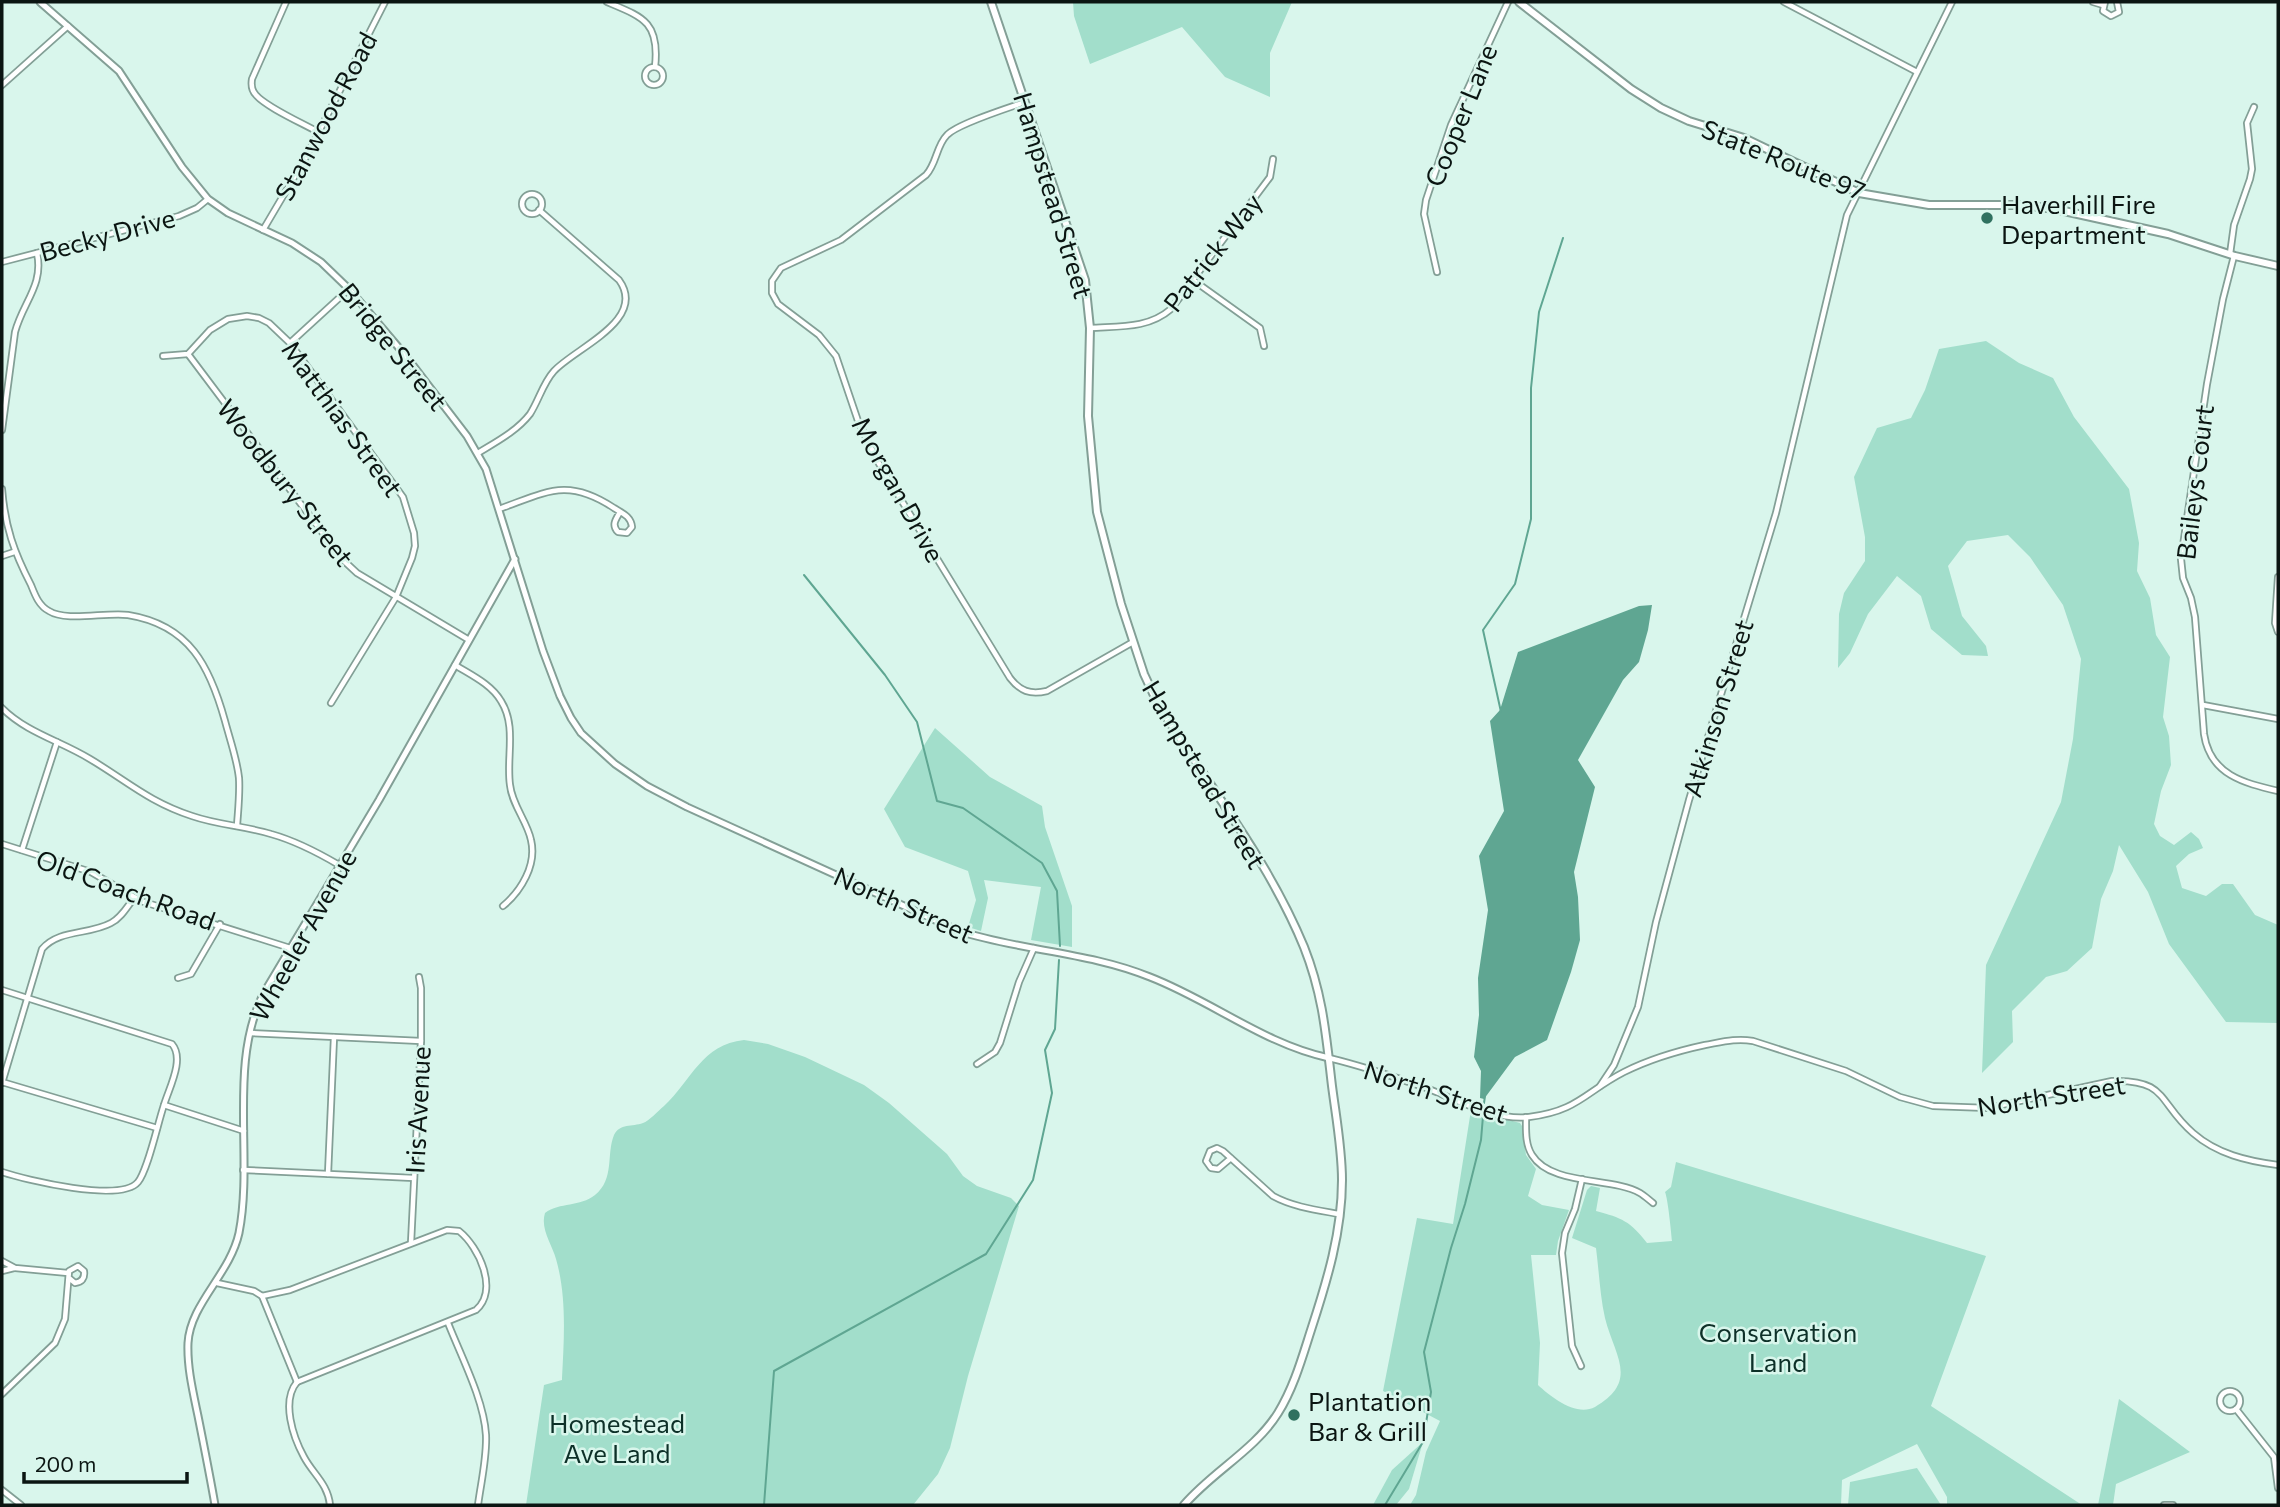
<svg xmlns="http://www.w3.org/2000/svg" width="2280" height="1507" font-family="Commissioner,sans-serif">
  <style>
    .green { fill: #a2decb }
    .water { fill: #5fa692 }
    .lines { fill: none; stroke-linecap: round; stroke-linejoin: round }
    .stream { stroke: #5fa692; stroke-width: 2 }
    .minor-casing { stroke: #839f96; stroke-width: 8 }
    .tertiary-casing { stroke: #839f96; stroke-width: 9 }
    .secondary-casing { stroke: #839f96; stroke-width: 10 }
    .minor { stroke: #fff; stroke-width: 4.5 }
    .tertiary { stroke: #fff; stroke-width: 5 }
    .secondary { stroke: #fff; stroke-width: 6 }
    .poi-dot { fill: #307160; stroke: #d9f6ec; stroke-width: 2.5 }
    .labels { text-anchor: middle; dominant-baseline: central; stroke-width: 5; stroke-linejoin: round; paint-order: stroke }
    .street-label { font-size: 26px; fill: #0b1512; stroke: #d9f6ec }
    .poi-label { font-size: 26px; fill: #0b1512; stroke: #d9f6ec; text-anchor: start }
    .park-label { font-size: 26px; fill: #0d3028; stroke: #d9f6ec }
  </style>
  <rect width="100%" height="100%" fill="#d9f6ec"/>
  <g class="green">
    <polygon points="1073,2 1292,2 1270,53 1270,97 1225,77 1182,27 1090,64 1074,16"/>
    <polygon points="1986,341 2019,363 2053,378 2074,417 2129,489 2139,543 2137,571 2150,598 2156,635 2170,657 2163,717 2169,736 2171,765 2161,791 2154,824 2160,836 2174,845 2191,832 2199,839 2203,848 2189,854 2176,866 2182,888 2206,896 2222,884 2233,884 2255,915 2278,925 2278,1023 2226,1022 2169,944 2148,892 2119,845 2113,871 2101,899 2092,948 2067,971 2046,977 2012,1011 2013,1042 1982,1073 1986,965 2061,802 2073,739 2081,659 2063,605 2030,557 2008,535 1967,541 1948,566 1962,616 1986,646 1988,656 1962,655 1931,629 1921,596 1897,576 1868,614 1850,653 1838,668 1839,614 1844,593 1865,561 1865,537 1854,477 1877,428 1911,418 1925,390 1939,349"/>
    <polygon points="935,728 990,777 1042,806 1045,827 1072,906 1072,947 1031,940 1041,887 984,880 988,898 981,931 968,927 976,900 968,871 905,847 884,809"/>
    <path d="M 744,1040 L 768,1044 L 805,1057 L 864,1085 L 889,1103 L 947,1154 L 963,1176 L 977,1186 L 1011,1198 L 1019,1206 L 968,1376 L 950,1448 L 938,1474 L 913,1505 L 526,1505 L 544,1385 L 562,1380 L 562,1378 C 564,1339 567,1297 556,1259 C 552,1244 540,1229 545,1213 C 560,1202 580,1207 595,1195 C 615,1179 606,1154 614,1135 C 620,1123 632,1127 643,1123 C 649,1121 658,1111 664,1106 C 691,1081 702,1044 744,1040 Z"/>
    <path d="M 1471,1110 L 1520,1123 L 1522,1126 L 1526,1155 L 1536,1169 L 1528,1196 L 1542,1205 L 1569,1210 L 1558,1241 L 1556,1255 L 1531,1255 L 1540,1343 L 1538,1385 C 1551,1397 1576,1417 1595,1407 C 1640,1381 1614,1355 1605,1318 C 1600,1296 1599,1271 1596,1248 L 1572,1238 L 1587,1190 L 1591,1186 L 1600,1188 L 1596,1211 C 1622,1218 1630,1221 1647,1243 L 1672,1241 C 1671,1231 1668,1199 1665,1192 L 1671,1187 L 1676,1162 L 1986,1256 L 1931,1406 L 2082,1505 L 1947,1505 L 1947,1497 L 1917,1444 L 1842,1480 L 1841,1505 L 1410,1505 L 1416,1495 L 1426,1452 L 1440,1421 L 1383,1391 L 1417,1218 L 1453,1224 Z"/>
    <polygon points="2119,1399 2190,1452 2116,1484 2113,1505 2098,1505"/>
    <polygon points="1423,1442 1409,1489 1396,1505 1373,1505 1392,1470"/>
    <polygon points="1917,1468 1941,1505 1848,1505 1850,1482"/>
  </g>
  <polygon class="water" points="1652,605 1648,630 1639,662 1623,680 1578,760 1595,787 1574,872 1578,897 1580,940 1571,972 1547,1040 1515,1057 1484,1099 1480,1098 1481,1071 1474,1057 1479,1015 1478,978 1488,910 1479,856 1504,811 1490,721 1500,710 1518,652 1639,606"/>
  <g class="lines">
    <g class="stream">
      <polyline points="804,575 885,675 917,722 937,801 963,808 1042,863 1057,891 1060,946"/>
      <polyline points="1501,712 1483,630 1515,584 1531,519 1531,388 1539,312 1563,238"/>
      <polyline points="1484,1103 1485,1096"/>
      <polyline points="764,1505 774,1371 986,1254 1033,1180 1052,1093 1045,1050 1055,1029 1059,960"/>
      <polyline points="1385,1505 1423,1442 1431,1392 1424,1352 1451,1248 1465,1204 1481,1140 1483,1116"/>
    </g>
    <g class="minor-casing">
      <g id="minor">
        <path d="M 286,2 L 252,79 C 251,85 251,90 256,95 C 266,107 302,123 318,132"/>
        <path d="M 607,2 C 643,17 660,22 655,67"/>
        <polyline points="1784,2 1917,72"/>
        <polyline points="2093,2 2103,5"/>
        <polyline points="2105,2 2103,11 2111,16 2119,12 2117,2"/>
        <circle cx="654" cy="76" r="9"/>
        <polyline points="2,85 68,26"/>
        <path d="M 1025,102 C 1008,108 957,124 947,135 C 936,146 937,163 926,175 L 841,240 L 781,268 L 772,281 L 772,293 L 778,304 L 819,335 L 836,356 L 858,421 L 878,462 L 1010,678 C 1020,691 1030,695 1047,691 L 1133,642"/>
        <circle cx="532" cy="204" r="10"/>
        <polyline points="263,230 306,157 385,2"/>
        <polyline points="2230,254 2234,225 2250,179 2252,169 2247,123 2254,107"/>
        <path d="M 2234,256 L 2223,299 L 2207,384 L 2181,559 L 2183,578 L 2191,598 L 2195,617 L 2204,734 C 2210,775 2244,783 2278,791"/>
        <polyline points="2,262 179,216 197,208 208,199"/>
        <polyline points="1437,272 1424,214 1426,200 1451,125 1508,2"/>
        <polyline points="1193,280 1260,328 1264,346"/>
        <path d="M 1090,328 C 1119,326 1148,329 1171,309 L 1270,177 L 1273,159"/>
        <polyline points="290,343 349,289"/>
        <polyline points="188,354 343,560 357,573 469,640"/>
        <polyline points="163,356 188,354 210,330 228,319 247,316 259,318 269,323 290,343 403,497 414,533 415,546 412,558 396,597 331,703"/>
        <path d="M 2,430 L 15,332 C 23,302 44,285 37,253"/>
        <path d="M 478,453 C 496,442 517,431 530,414 C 539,400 543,383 554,371 C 575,348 648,320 619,280 L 539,210"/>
        <path d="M 2,489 C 5,527 14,552 31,585 C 35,595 39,606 49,611 C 66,622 106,612 128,615 C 190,625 210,667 225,721 C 230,740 237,759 239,778 C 240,794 238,811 237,826"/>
        <path d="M 499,509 C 547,492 567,477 614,508 C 622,513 631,516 632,527 L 627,533 L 618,532 C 611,525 616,519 620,512"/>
        <polyline points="2,556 14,552"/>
        <polyline points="2278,577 2275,623 2278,632"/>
        <path d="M 455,665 C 471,675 491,684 501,701 C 517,726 506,758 510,785 C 512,805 527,821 531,840 C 537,865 521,891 503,906"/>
        <polyline points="2203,705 2278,719"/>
        <path d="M 2,708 C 27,733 61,741 90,759 C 127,781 149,802 192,816 C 218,825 245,826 271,834 C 296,841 317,852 339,865"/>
        <polyline points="2,844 91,872 141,901 290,948"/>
        <polyline points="22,850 57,742"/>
        <polyline points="178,978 191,974 220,924"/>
        <path d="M 2,990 L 172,1044 C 185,1059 169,1088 164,1105 L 244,1131"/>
        <polyline points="250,1033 421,1041"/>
        <path d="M 1329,1058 C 1362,1066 1395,1077 1426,1088 C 1458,1100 1495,1121 1529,1117 C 1578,1111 1585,1092 1624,1072 C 1650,1059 1677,1051 1705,1045 C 1722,1042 1736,1038 1753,1041 L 1846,1071 L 1900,1097 L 1933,1106 L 1988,1108 L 2112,1081 C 2168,1079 2158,1103 2193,1133 C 2217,1154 2247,1161 2278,1165"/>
        <polyline points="977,1064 995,1052 1000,1043 1019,982 1034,948"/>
        <polyline points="2,1082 157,1128"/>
        <path d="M 2,1083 L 42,949 C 59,929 89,935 111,923 C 121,918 127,907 134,898"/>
        <polyline points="1600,1086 1614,1065 1638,1007 1656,922 1689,800 1776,513 1847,215 1952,2"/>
        <path d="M 1526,1117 C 1526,1130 1525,1144 1532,1155 C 1551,1186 1612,1177 1640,1193 C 1645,1196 1649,1200 1653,1203"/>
        <path d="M 1231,1158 L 1218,1169 L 1211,1168 L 1206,1161 L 1210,1151 L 1217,1148 L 1223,1151 L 1273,1196 C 1293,1207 1317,1210 1339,1214"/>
        <polyline points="243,1170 414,1178"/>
        <path d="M 2,1172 C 26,1180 121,1203 138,1182 C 148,1170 158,1122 164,1105"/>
        <polyline points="328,1174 334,1037"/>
        <polyline points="411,1243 421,1041 421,988 419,977"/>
        <polyline points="2,1261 15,1268 68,1273"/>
        <polyline points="2,1271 14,1268"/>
        <polyline points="217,1283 254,1291 262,1296 297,1382"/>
        <path d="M 262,1296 L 290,1290 L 447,1230 L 459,1231 C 479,1247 499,1290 476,1310 L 297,1382"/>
        <path d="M 448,1323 C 461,1356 484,1400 486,1435 C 487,1458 481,1482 478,1505"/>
        <polyline points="1581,1366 1572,1346 1562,1253 1565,1233 1575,1209 1582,1179"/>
        <path d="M 297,1382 C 281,1401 293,1437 304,1457 C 313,1474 328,1484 330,1505"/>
        <circle cx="2230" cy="1401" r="10"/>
        <path d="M 2,1394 L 55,1343 L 65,1319 L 69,1271 L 78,1266 L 84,1271 C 85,1278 82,1282 75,1283 L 69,1278"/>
        <polyline points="2236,1409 2274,1457 2278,1488"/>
        <polyline points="2,1490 21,1505"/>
        <polyline points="2164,1505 2173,1505"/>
      </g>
    </g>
    <g class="tertiary-casing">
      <g id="tertiary">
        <path d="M 40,2 L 119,71 L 182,167 L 208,199 L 228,213 L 292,243 L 321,262 L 349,289 L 405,355 L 467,436 L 486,469 L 543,651 L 560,696 L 571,718 L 581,733 L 615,764 L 647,786 L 687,807 L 959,931 C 1021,951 1089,952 1150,977 C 1212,1001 1264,1044 1329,1058"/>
        <path d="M 215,1505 C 210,1476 204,1446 198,1416 C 193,1392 187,1367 188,1343 C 190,1304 230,1274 239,1233 C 254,1157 227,1061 265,991 L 379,800 L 515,559"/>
      </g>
    </g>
    <g class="secondary-casing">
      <g id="secondary">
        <path d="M 991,2 L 1085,280 L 1090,328 L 1088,416 L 1097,512 L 1121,604 L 1144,674 L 1157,702 C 1206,783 1268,859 1304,947 C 1323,995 1326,1035 1332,1086 C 1336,1117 1342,1149 1342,1180 C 1342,1232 1327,1281 1311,1330 C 1302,1358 1294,1387 1278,1413 C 1255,1450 1212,1472 1184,1505"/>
        <polyline points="1519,2 1631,89 1661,108 1689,121 1744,138 1859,193 1929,205 2022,205 2055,209 2168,234 2235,256 2278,266"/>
      </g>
    </g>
    <use href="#minor" class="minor"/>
    <use href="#tertiary" class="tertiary"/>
    <use href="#secondary" class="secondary"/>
  </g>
  <g class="poi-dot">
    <circle cx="1987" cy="218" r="7"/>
    <circle cx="1294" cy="1415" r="7"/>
  </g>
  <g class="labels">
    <g class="street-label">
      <text transform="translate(1460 115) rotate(-68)">Cooper Lane</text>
      <text transform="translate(325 116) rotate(-62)">Stanwood Road</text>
      <text transform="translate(1784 159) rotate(22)">State Route 97</text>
      <text transform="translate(1054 195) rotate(73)">Hampstead Street</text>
      <text transform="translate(107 234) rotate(-15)">Becky Drive</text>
      <text transform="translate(1212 252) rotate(-52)">Patrick Way</text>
      <text transform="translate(394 346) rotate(51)">Bridge Street</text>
      <text transform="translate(343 418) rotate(54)">Matthias Street</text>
      <text transform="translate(286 482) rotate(52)">Woodbury Street</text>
      <text transform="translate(2194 482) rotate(-83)">Baileys Court</text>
      <text transform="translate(899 489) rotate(61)">Morgan Drive</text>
      <text transform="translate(1717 708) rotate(-73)">Atkinson Street</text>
      <text transform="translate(1205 774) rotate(59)">Hampstead Street</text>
      <text transform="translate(126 889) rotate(20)">Old Coach Road</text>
      <text transform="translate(904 904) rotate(24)">North Street</text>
      <text transform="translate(302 935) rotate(-61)">Wheeler Avenue</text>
      <text transform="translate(1436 1091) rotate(18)">North Street</text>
      <text transform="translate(2051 1095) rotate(-9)">North Street</text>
      <text transform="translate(417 1110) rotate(-87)">Iris Avenue</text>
    </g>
    <g class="poi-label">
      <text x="2001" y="203">Haverhill Fire<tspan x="2001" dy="30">Department</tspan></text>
      <text x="1308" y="1400">Plantation<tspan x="1308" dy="30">Bar &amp; Grill</tspan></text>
    </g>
    <g class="park-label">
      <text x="1778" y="1331">Conservation<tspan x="1778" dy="30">Land</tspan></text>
      <text x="617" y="1422">Homestead<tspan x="617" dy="30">Ave Land</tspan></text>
    </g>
  </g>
  <rect width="2280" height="1507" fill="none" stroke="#0b1512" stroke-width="7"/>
  <path d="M24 1472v10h163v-10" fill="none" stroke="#0b1512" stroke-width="3.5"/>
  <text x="35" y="1472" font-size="21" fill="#0b1512" stroke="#d9f6ec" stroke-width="5" paint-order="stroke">200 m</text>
</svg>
